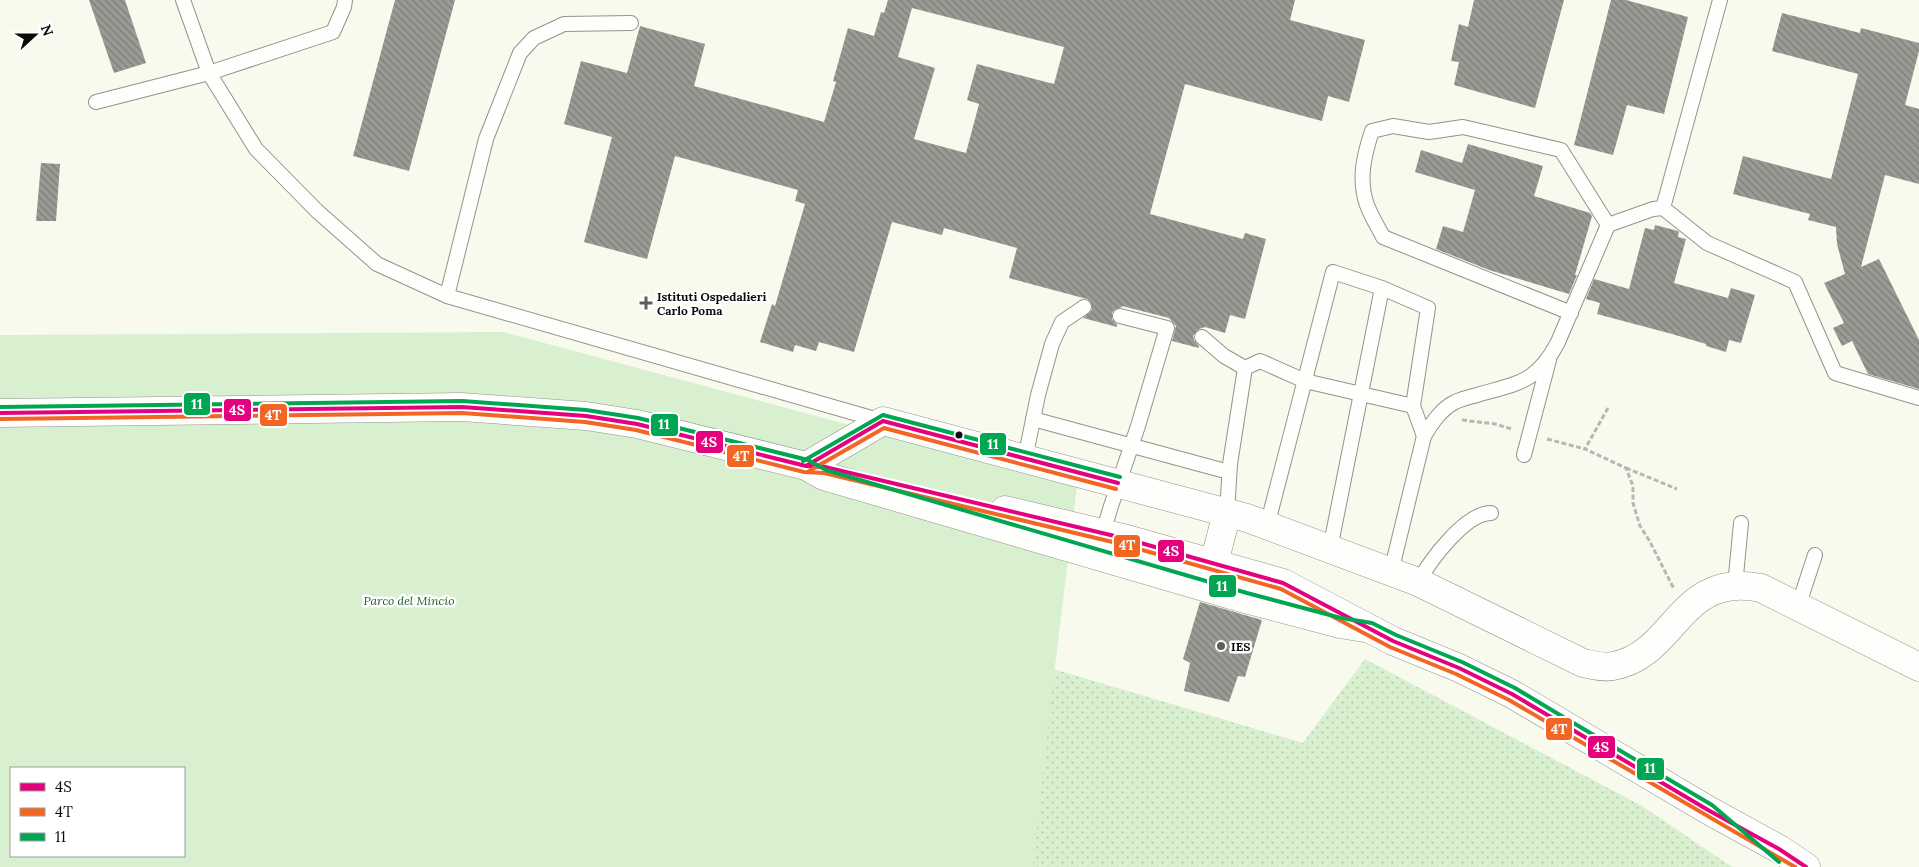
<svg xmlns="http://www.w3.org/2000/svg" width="1919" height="867" font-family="Lora,serif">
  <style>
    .grass { fill: url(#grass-dots); fill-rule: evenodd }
    .park { fill: #d8f0cf; fill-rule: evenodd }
    .building { fill: url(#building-back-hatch); fill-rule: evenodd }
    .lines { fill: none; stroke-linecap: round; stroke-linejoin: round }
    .service-casing { stroke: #92938d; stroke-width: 16 }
    .minor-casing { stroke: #92938d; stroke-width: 29 }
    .tertiary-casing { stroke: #92938d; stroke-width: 29 }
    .path { stroke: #b7b7b5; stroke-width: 3; stroke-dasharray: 5 2.5; stroke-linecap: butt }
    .service { stroke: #fefefc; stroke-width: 14 }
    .minor { stroke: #fefefc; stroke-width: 28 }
    .tertiary { stroke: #fefefc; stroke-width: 28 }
    .bus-1-casing { stroke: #fff; stroke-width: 8 }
    .bus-2-casing { stroke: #fff; stroke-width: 8 }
    .bus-3-casing { stroke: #fff; stroke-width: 8 }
    .bus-1 { stroke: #e5007d; stroke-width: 4 }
    .bus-2 { stroke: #f26522; stroke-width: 4 }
    .bus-3 { stroke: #00a651; stroke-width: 4 }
    .poi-dot { fill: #5e5f5a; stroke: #fff; stroke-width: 2 }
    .bus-dot { fill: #0b0b0b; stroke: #fff; stroke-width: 2 }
    .labels { text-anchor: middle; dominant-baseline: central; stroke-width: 5; stroke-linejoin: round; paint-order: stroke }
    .poi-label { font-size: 12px; font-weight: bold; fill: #0b0b0b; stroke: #fff; text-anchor: start }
    .park-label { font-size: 12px; font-style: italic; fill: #1e6026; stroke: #fff }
    .line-badge { stroke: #fff; stroke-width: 2 }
    .badge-label { font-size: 14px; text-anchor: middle; font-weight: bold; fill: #fff }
  </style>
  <defs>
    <pattern id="grass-dots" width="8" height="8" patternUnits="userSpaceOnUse" patternTransform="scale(1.25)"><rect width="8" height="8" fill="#d8f0cf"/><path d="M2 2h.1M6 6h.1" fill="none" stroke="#b8ccb0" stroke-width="1.8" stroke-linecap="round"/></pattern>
    <pattern id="building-back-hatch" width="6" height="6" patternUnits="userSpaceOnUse" patternTransform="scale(1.25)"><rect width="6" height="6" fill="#9b9b95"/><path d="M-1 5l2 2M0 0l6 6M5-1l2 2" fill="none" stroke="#7d7d78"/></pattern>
  </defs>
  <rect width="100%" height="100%" fill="#f8faee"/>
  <path class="grass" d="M 0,474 L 1023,660 L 1303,743 L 1365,659 L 1642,806 L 1732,867 L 0,867 ZM 11,768 L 184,768 L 184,856 L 11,856 Z"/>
  <path class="park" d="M 503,332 L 1077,486 L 1050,707 L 1033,867 L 0,867 L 0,335 ZM 11,768 L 184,768 L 184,856 L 11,856 Z"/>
  <g class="building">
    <polygon points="89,0 125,0 146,63 114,73"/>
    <polygon points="395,0 455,0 409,171 353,156"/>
    <path d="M 888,0 L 1295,0 L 1290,20 L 1365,40 L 1349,102 L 1328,96 L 1322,121 L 1185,84 L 1150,214 L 1243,239 L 1245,233 L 1266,239 L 1245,319 L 1230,315 L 1225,333 L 1205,327 L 1199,329 L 1193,336 L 1194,340 L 1199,346 L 1199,348 L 1172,341 L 1176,326 L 1169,318 L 1122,306 L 1122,307 L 1114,310 L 1112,313 L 1112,319 L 1117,324 L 1117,327 L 1083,318 L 1092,310 L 1091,303 L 1087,299 L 1009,278 L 1017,248 L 944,228 L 942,235 L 892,222 L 854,352 L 819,342 L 816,351 L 795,345 L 793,352 L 760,342 L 772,304 L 775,306 L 805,204 L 795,201 L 798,190 L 675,156 L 647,259 L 584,242 L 612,137 L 564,124 L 581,61 L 627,73 L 640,26 L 705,44 L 694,86 L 824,122 L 836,82 L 833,81 L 848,28 L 874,36 L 881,12 L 884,13 ZM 912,8 L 1064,47 L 1054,84 L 977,64 L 967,100 L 979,104 L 966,153 L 914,139 L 935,68 L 898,57 Z"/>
    <polygon points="1474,0 1564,0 1535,108 1454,85 1459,62 1451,61 1459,24 1468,27"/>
    <polygon points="1611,0 1626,0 1688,17 1664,114 1627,105 1613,155 1574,145"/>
    <polygon points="1782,13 1860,33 1861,28 1919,43 1919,51 1905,105 1919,109 1919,184 1885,175 1861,267 1879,259 1919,340 1919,389 1868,374 1852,341 1842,346 1833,328 1844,323 1824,283 1845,274 1837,244 1836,227 1808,220 1810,214 1733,194 1743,156 1831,179 1858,74 1772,51"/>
    <polygon points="1468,144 1543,166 1534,196 1590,213 1592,216 1575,275 1577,275 1569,294 1489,270 1436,249 1443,226 1463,232 1475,190 1415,172 1421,150 1462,163"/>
    <polygon points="41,163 60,164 56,221 36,221"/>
    <polygon points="1655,225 1678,231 1679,232 1678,237 1686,239 1674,283 1728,298 1731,288 1755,295 1741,343 1729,340 1726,352 1706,346 1706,344 1672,334 1597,314 1600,303 1586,299 1594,279 1629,289 1645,228 1654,230"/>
    <polygon points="1200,602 1262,620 1245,677 1238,676 1229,702 1184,691 1190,663 1183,659"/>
  </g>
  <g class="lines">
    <g class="service-casing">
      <g id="service">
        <polyline points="183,0 209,73 333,32 344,7 345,0"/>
        <polyline points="631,23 564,24 534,38 520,53 486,139 447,296 882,421"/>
        <polyline points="96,102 209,73 256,149 317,211 377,264 447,296"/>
        <polyline points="1663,208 1707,243 1795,282 1835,373 1919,398"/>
        <path d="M 1571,313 L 1383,237 C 1378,227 1371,216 1367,205 C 1358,180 1364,155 1372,131 L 1393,126 L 1429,132 L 1463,127 L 1561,150 L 1608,225"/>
        <polyline points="1202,337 1224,356 1245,368"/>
        <polyline points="1033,419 1229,472"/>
        <polyline points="1524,455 1549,360"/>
        <polyline points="1025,459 1038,395 1052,344 1062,322 1084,307"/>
        <polyline points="1227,513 1230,464 1245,368 1260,361 1305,381 1413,406"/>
        <polyline points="1267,526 1333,272 1382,288 1428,308 1413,406 1424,436"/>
        <polyline points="1102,536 1111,506 1138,426 1167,328 1120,316"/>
        <polyline points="1330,549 1382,288"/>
        <path d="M 1391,572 L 1424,436 C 1432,423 1441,409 1455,402 C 1462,399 1470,397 1477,395 C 1518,383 1537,383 1558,342 L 1608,225 L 1653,209 L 1663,208 L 1720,0"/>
        <path d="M 1418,582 C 1430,561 1465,513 1491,513"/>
        <polyline points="1735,586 1741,523"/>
        <polyline points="1798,607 1815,555"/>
      </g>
    </g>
    <g class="minor-casing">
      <g id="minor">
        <path d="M 806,466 L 883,421 L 1247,518 L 1418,582 L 1583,663 C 1593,665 1603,668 1613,666 C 1676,655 1679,571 1761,588 L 1919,667"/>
        <polyline points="1214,563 1227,513"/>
      </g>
    </g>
    <g class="tertiary-casing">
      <g id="tertiary">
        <polyline points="0,413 462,407 586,416 637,424 806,466 824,476 1245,599 1340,624 1370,629"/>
        <polyline points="1005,510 1123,538 1283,583 1393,641 1459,668 1512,694 1708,810 1779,849 1806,867"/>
      </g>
    </g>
    <g class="path">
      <polyline points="1608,408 1585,449 1626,468 1633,486 1633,503 1640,526 1649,540 1674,589"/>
      <polyline points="1462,420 1495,424 1512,429"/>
      <polyline points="1547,439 1585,449"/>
      <polyline points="1626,468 1677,489"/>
    </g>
    <use href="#service" class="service"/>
    <use href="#minor" class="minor"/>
    <use href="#tertiary" class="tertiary"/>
    <g class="bus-1-casing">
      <g id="bus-1">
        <polyline points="0,413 462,407 586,416 637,424 806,466 825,467 1123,538 1283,583 1393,641 1459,668 1512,694 1708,810 1779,849 1806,867"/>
        <polyline points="806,466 883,421 1118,483"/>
      </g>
    </g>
    <g class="bus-2-casing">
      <g id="bus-2">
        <polyline points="0,419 462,413 585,422 636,430 804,472 824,473 1121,544 1281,589 1390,647 1456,674 1509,700 1795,867"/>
        <polyline points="809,471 884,428 1116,489"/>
      </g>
    </g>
    <g class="bus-3-casing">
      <g id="bus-3">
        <polyline points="0,407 462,401 586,410 638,418 808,460 826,470 1247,593 1341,618 1372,623 1396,635 1462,662 1515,688 1565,718 1712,805 1779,862"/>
        <polyline points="803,461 883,415 1120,477"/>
      </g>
    </g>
    <use href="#bus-1" class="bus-1"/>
    <use href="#bus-2" class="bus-2"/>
    <use href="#bus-3" class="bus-3"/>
  </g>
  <g class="poi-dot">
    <path d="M643.5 295.5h5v5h5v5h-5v5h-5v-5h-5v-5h5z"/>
    <circle cx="1221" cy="646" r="5"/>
  </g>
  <circle class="bus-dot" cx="959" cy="435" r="4.5"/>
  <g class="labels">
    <g class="poi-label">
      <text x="657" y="296">Istituti Ospedalieri<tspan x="657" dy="14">Carlo Poma</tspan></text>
      <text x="1231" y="646">IES</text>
    </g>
    <g class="park-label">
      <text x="409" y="600">Parco del Mincio</text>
    </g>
  </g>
  <g class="line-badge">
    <rect x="183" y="392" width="28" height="24" rx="5" fill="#00a651"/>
    <rect x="223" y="398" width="29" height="24" rx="5" fill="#e5007d"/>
    <rect x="259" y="403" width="29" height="24" rx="5" fill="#f26522"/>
    <rect x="650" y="413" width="29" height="24" rx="5" fill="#00a651"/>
    <rect x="695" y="430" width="29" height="24" rx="5" fill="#e5007d"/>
    <rect x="979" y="432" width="28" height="24" rx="5" fill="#00a651"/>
    <rect x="726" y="444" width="29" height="24" rx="5" fill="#f26522"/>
    <rect x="1113" y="534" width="28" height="24" rx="5" fill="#f26522"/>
    <rect x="1157" y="539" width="28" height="24" rx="5" fill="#e5007d"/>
    <rect x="1208" y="574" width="29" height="24" rx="5" fill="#00a651"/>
    <rect x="1545" y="717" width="28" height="24" rx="5" fill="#f26522"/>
    <rect x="1587" y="735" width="29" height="24" rx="5" fill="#e5007d"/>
    <rect x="1636" y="757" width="29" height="24" rx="5" fill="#00a651"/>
  </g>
  <g class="badge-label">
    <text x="197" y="409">11</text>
    <text x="237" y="415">4S</text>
    <text x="273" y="420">4T</text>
    <text x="664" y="429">11</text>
    <text x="709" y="447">4S</text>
    <text x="993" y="449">11</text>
    <text x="741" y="461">4T</text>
    <text x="1127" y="550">4T</text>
    <text x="1171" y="556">4S</text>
    <text x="1222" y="591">11</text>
    <text x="1559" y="734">4T</text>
    <text x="1601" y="752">4S</text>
    <text x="1650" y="773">11</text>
  </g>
  <rect x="10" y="767" width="175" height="90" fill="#ffffff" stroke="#9d9d9d"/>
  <rect x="20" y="783" width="25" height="8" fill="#e5007d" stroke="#9d9d9d"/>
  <text x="55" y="792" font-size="15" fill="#0b0b0b">4S</text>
  <rect x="20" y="808" width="25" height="8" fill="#f26522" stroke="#9d9d9d"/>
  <text x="55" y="817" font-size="15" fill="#0b0b0b">4T</text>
  <rect x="20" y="833" width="25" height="8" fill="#00a651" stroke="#9d9d9d"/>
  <text x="55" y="842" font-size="15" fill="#0b0b0b">11</text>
  <g transform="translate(35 35) rotate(69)" stroke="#ffffff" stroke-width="4" paint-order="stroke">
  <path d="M0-4L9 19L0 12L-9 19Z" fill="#0b0b0b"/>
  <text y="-8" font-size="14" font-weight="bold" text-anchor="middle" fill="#0b0b0b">N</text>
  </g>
</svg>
